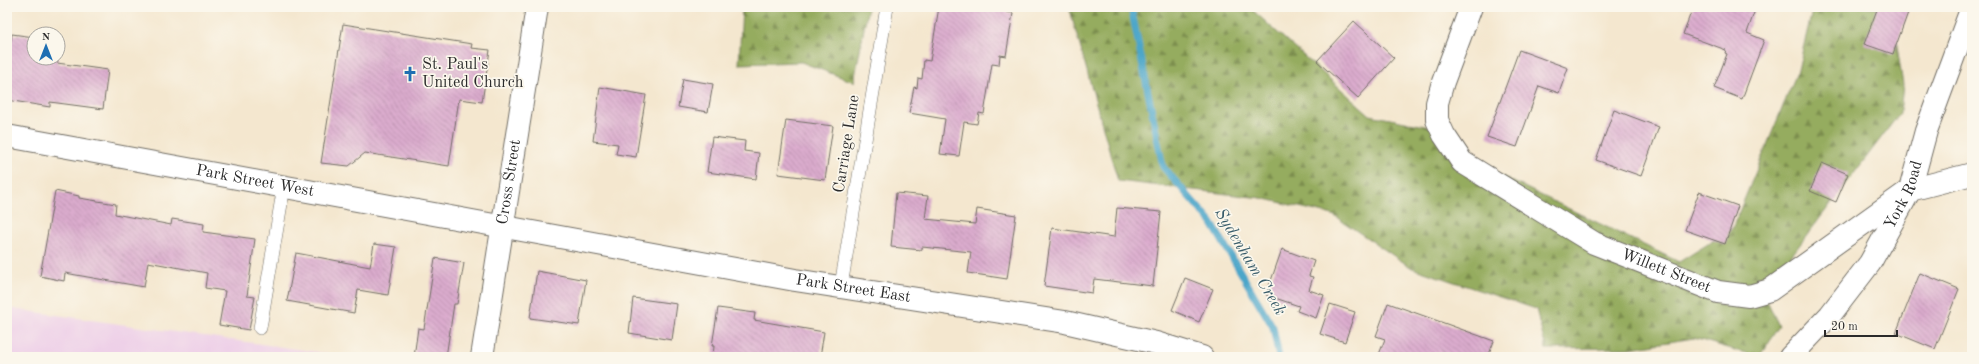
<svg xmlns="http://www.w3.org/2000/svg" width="1979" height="364" font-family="'Old Standard TT',serif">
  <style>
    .built { fill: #eed0e8 }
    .forest { fill: url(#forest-firs); stroke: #606c44 }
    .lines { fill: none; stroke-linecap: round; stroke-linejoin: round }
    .stream { stroke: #4ba6c9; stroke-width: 7 }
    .building { fill: url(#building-back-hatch) }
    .service-casing { stroke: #716d64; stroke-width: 14 }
    .minor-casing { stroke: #716d64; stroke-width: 24 }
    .tertiary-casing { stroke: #716d64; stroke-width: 24 }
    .service { stroke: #fff; stroke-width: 13 }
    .minor { stroke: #fff; stroke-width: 22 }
    .tertiary { stroke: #fff; stroke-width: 22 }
    .labels { text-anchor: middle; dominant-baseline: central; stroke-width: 3.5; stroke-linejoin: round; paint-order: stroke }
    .poi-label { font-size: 16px; fill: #2b2b2b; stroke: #fbf7ec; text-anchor: start }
    .street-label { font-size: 16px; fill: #2b2b2b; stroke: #fbf7ec }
    .water-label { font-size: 17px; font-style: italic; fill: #385c6a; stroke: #fbf7ec }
  </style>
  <defs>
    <pattern id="forest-firs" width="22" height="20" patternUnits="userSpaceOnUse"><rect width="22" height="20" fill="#95ac5e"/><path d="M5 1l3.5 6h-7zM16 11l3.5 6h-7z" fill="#7a8c4e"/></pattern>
    <pattern id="building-back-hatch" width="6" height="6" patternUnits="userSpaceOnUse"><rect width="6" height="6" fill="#dbacce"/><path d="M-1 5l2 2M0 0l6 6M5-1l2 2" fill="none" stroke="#b28ca7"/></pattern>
  </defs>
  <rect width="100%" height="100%" fill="#fbf7ec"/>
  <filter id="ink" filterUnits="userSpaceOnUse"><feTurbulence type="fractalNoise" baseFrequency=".025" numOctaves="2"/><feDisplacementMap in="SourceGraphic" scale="8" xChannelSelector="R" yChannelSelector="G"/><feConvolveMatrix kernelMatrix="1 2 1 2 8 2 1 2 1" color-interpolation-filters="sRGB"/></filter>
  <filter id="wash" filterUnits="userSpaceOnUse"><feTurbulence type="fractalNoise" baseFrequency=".012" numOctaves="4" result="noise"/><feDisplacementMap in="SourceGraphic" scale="16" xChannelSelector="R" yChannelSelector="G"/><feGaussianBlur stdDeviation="0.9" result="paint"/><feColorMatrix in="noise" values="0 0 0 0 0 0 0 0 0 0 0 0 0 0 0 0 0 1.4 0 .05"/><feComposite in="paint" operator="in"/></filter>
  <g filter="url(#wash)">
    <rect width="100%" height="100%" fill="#f4e7cf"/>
    <polygon class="built" points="7,308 352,357 7,357"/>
    <g class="forest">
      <polygon points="742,7 868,7 854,82 801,62 739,64"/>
      <polygon points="1069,7 1249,7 1370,115 1440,129 1472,162 1679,262 1732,229 1798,70 1813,7 1891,7 1903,85 1900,113 1779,272 1756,277 1779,326 1759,357 1694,338 1630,348 1546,349 1536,309 1412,268 1333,215 1261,198 1118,181"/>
    </g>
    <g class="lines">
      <polyline class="stream" points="1131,7 1163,167 1211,222 1273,327 1279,357"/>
    </g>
    <g id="blocks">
      <g class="building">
        <polygon points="939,7 1007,7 1006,12 1013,13 1006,56 1000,55 999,65 992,64 984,114 979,113 977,124 964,122 959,156 940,154 945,119 909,113 914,87 917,88 918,78 922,79 924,60 930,61"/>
        <polygon points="1693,7 1756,7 1747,33 1764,40 1742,99 1714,88 1727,54 1725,53 1726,50 1683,34"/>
        <polygon points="1878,7 1910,7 1893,54 1864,44"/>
        <polygon points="1354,21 1394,58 1358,98 1317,61"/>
        <polygon points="343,24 472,44 471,48 490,50 482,102 459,99 449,166 365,153 349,166 321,163"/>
        <polygon points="12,34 34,37 34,58 58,58 57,63 108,70 103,109 50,102 50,107 7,100 7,64"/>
        <polygon points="1519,50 1568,68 1559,93 1539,86 1517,147 1487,137"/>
        <polygon points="683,79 713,84 708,112 678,107"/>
        <polygon points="600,87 646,95 636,157 616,154 618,144 593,141"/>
        <polygon points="1614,110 1659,127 1641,176 1596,160"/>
        <polygon points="786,120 833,126 825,180 778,174"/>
        <polygon points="712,137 745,141 744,151 759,153 756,179 707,172"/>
        <polygon points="1822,163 1848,174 1836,202 1810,191"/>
        <polygon points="55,191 79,196 79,198 116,204 115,214 171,225 172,219 204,224 203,232 255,239 247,296 255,297 249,330 219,325 225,291 205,288 207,273 148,262 144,287 65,273 64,281 40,276"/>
        <polygon points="1699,192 1738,206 1725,244 1685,230"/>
        <polygon points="896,193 928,196 925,219 975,224 977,209 1016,215 1007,279 968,273 971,252 922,247 922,250 891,247"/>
        <polygon points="1117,208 1161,212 1153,286 1094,279 1092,293 1044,286 1052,228 1114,237"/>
        <polygon points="374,244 396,247 388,295 358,290 354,313 287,301 296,253 370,267"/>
        <polygon points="1282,249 1314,261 1309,276 1313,277 1309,290 1324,295 1316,318 1297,311 1299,306 1266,295"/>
        <polygon points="435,258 464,263 457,304 454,304 446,357 414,357 418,328 424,329"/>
        <polygon points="537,271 586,280 579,325 530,318"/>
        <polygon points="1920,273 1959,289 1935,349 1896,333"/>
        <polygon points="1185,278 1213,289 1199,322 1172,310"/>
        <polygon points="633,298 677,304 672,340 629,333"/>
        <polygon points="1388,303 1494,341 1488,357 1378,357 1385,339 1376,336"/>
        <polygon points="1330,304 1355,312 1345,342 1320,334"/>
        <polygon points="718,308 755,313 754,320 824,332 820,357 713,357 714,346 712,346"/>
      </g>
    </g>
  </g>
  <g filter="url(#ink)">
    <use href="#blocks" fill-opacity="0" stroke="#716d64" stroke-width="1"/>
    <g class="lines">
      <g class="service-casing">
        <g id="service">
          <polyline points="841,286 887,7"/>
          <polyline points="260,328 284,186"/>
        </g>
      </g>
      <g class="minor-casing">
        <g id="minor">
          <path id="s1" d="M 1471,7 L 1443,82 L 1437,103 L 1437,120 L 1444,135 L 1462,162 L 1594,243 L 1718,292 L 1749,296 L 1770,290 L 1910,190 L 1972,174"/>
          <path id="s2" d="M 7,136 L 795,280 L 1065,322 L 1156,343 L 1202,357"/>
          <path id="s3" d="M 482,357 L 537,7"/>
        </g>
      </g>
      <g class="tertiary-casing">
        <g id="tertiary">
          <path id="s4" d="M 1790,357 L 1830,315 L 1870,263 L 1910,190 L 1926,131 L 1972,7"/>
        </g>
      </g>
      <use href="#service" class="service"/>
      <use href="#minor" class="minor"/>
      <use href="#tertiary" class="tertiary"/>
    </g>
  </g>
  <defs>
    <g id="church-bare" transform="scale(1.2)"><path d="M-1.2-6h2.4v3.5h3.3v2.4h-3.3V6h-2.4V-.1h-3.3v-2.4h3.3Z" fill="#1f6fb2" stroke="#fbf7ec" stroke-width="2.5" paint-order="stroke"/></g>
  </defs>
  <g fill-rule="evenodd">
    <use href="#church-bare" x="410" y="74"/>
  </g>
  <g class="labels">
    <g class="poi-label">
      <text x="422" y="65">St. Paul's<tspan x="422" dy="18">United Church</tspan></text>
    </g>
    <g class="street-label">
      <text transform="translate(847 144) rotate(-81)">Carriage Lane</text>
      <text stroke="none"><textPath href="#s2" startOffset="252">Park Street West</textPath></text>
      <text stroke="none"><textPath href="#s3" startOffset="177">Cross Street</textPath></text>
      <text stroke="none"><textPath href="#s4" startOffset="200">York Road</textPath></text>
      <text stroke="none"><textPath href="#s1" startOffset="400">Willett Street</textPath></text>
      <text stroke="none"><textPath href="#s2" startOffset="860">Park Street East</textPath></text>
    </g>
    <g class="water-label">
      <text transform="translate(1250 262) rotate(59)">Sydenham Creek</text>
    </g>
  </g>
  <rect width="1979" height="364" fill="none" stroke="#fbf7ec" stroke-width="24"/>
  <g transform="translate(46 46)"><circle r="19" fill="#fbf7ec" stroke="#a8a59f"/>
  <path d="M0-3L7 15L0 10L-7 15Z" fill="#1f6fb2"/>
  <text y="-6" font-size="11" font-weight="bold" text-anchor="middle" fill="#2b2b2b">N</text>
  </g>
  <path d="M1825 330v6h72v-6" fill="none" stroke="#2b2b2b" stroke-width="2"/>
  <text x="1831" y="330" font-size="12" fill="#2b2b2b" stroke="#fbf7ec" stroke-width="3" paint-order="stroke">20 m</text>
</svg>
